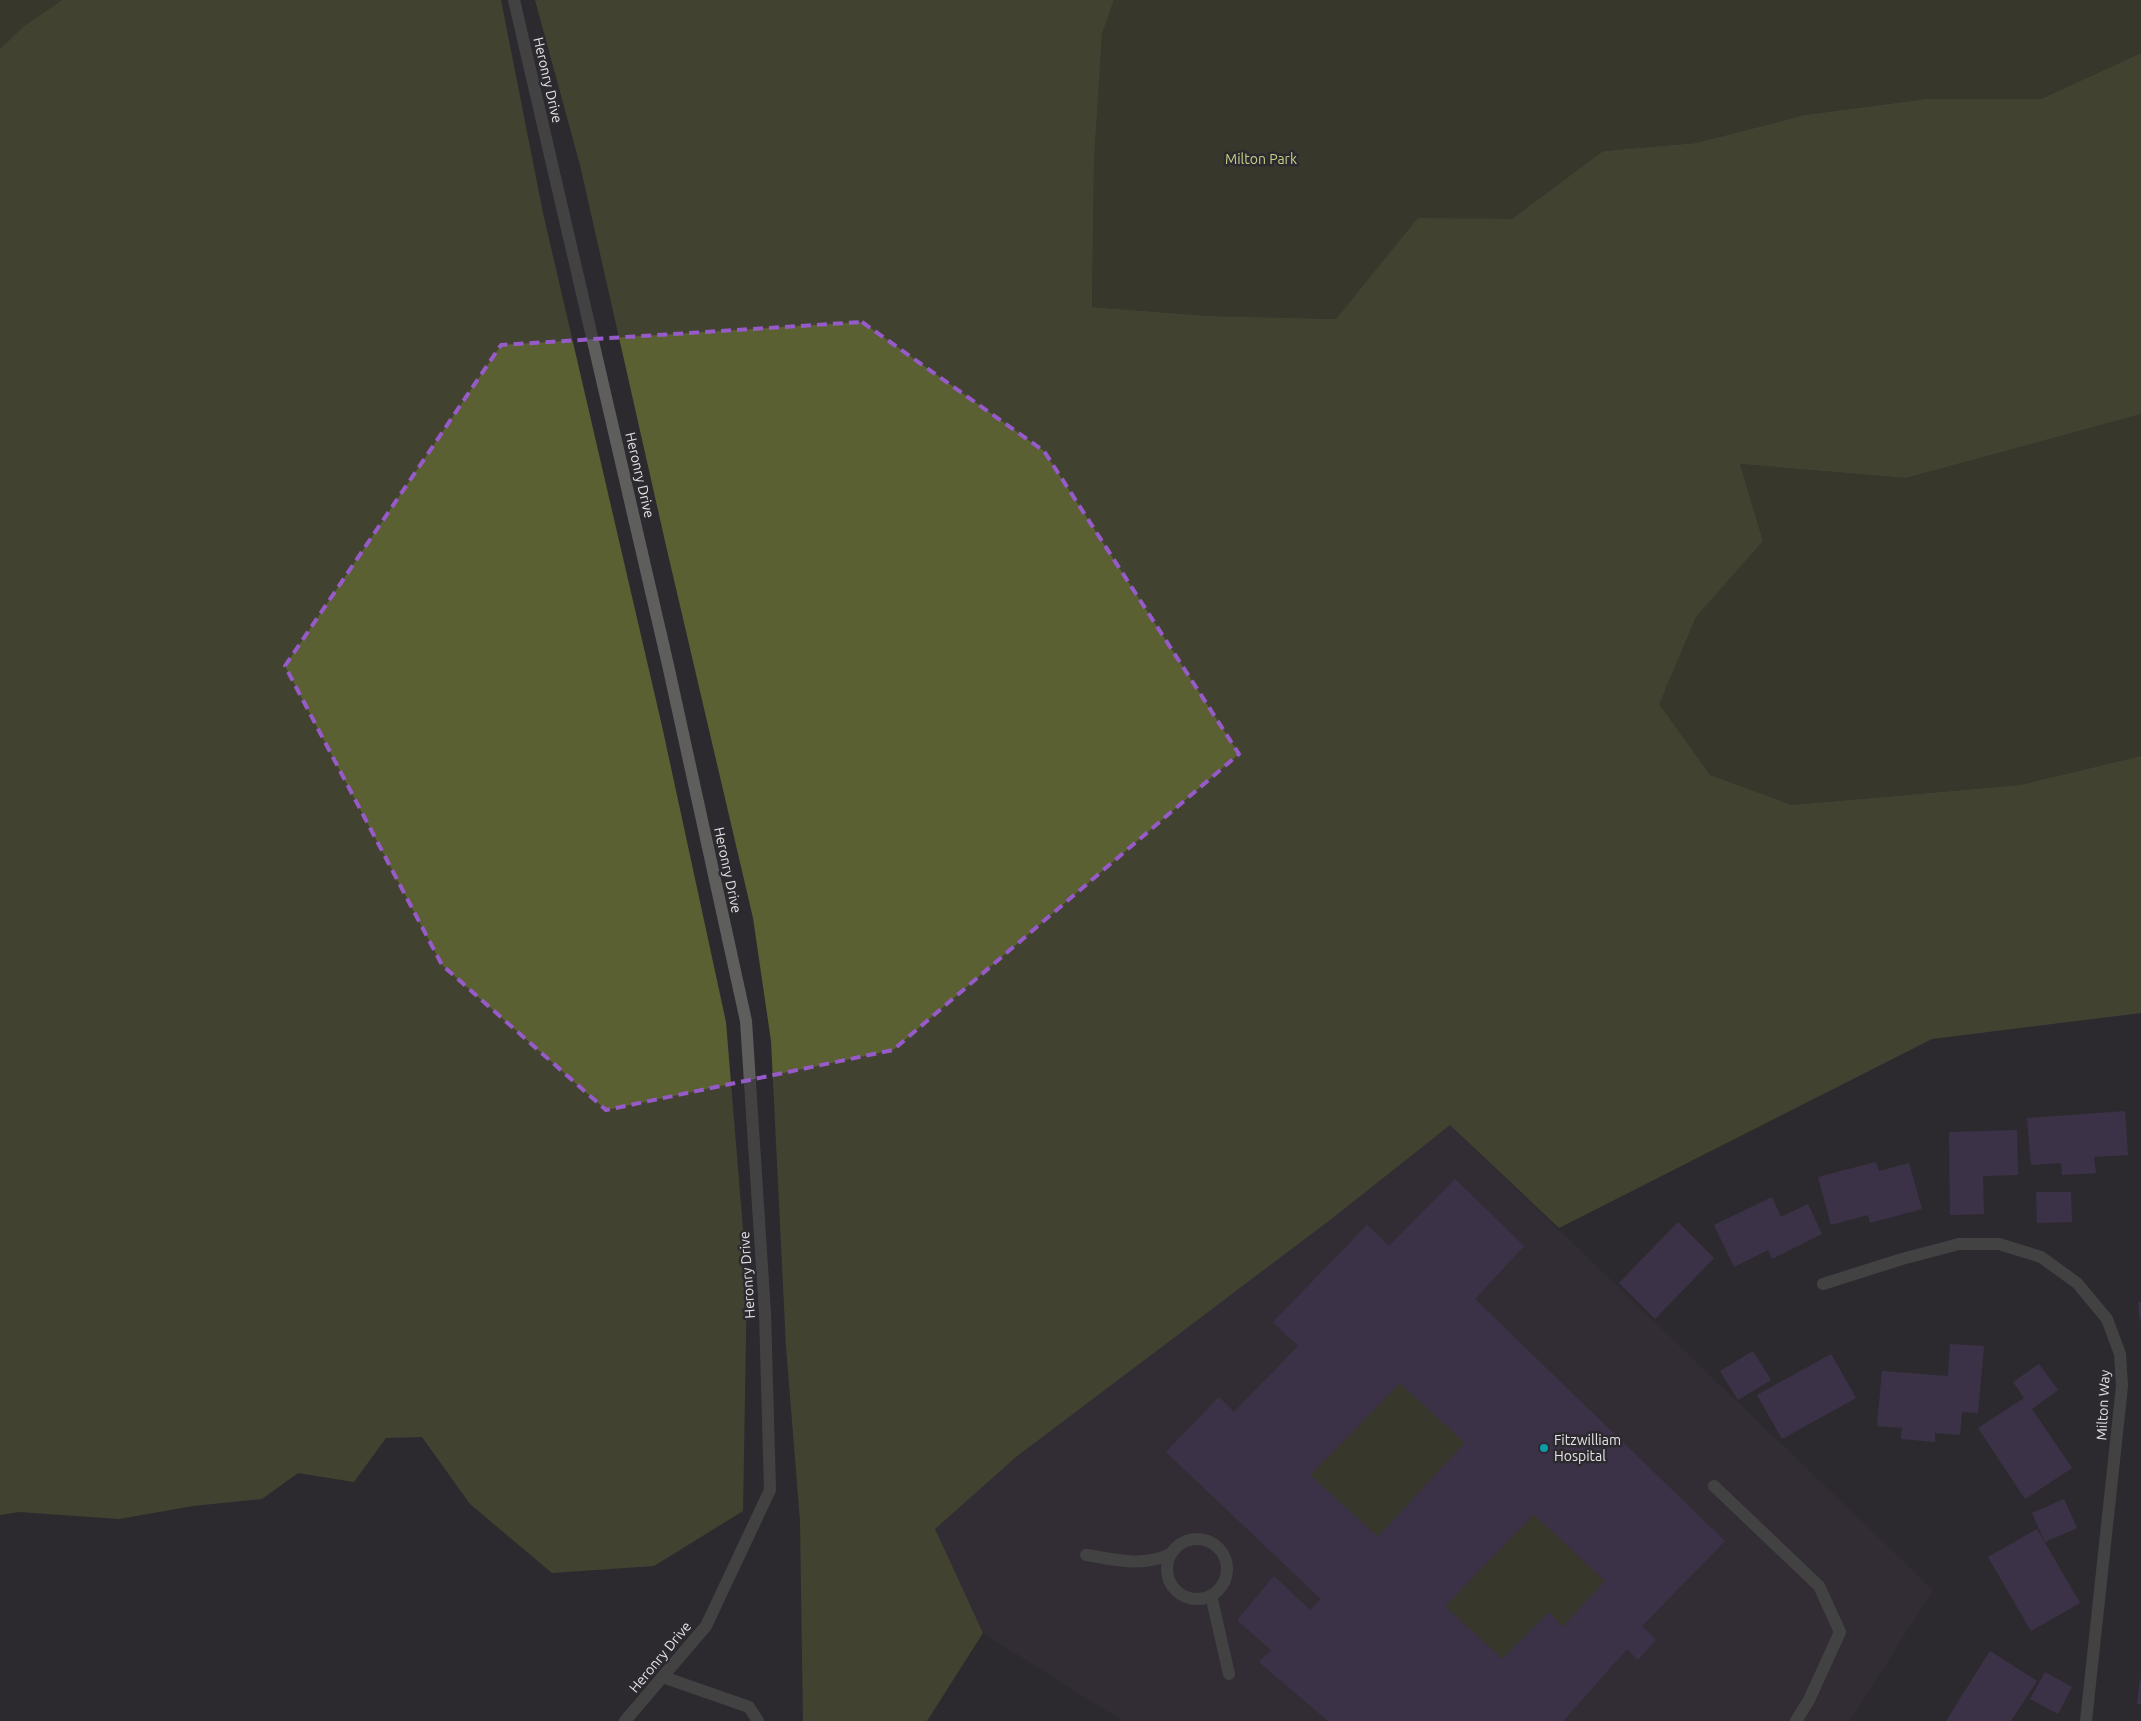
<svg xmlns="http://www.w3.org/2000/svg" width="2141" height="1721" font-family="Ubuntu,sans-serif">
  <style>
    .built { fill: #38313b }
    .green { fill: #444729 }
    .forest { fill: #5b6032 }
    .building { fill: #4c3d65; fill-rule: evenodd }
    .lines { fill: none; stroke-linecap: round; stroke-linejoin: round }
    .service { stroke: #5e5f5c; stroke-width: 12 }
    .minor { stroke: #5e5f5c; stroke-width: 12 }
    .marked { fill: none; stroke: #965ac9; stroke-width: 4; stroke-dasharray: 10 6; stroke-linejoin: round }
    .culture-dot { fill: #0f9aa8; stroke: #2d2a2f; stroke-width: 2 }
    .labels { text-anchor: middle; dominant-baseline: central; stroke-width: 5; stroke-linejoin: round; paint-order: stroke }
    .street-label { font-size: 14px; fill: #e6e3e7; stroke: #2d2a2f }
    .park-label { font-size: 14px; fill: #c8d186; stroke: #2d2a2f }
    .poi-label { font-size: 14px; fill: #e6e3e7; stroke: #2d2a2f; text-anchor: start }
  </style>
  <rect width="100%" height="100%" fill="#2d2a2f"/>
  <polygon class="built" points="1450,1125 1933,1590 1850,1721 1123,1721 983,1633 934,1529 1016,1457 1334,1217"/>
  <g class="green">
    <polygon points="0,0 62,0 24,26 0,49"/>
    <polygon points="1114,0 2141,0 2141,53 2041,99 1926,99 1805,115 1696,143 1603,151 1512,219 1418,219 1336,319 1209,316 1092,307 1094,161 1102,34"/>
    <polygon points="2141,414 2141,756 2020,785 1792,805 1710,775 1658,704 1696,617 1763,541 1740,464 1906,478"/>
    <polygon points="1400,1383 1465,1443 1378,1537 1310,1475"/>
    <polygon points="1534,1514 1605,1581 1563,1627 1549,1612 1502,1659 1445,1606"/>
  </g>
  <g class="forest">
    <polygon points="62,0 501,0 543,213 662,726 726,1022 747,1278 743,1511 654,1566 552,1573 470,1504 422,1437 386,1438 354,1482 298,1473 262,1499 193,1506 119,1519 19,1512 0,1515 0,49 24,26"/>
    <polygon points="535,0 1114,0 1102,34 1094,161 1092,307 1209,316 1336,319 1418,218 1512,219 1603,151 1696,143 1805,115 1926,99 2041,99 2141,53 2141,414 1906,478 1740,464 1763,541 1696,617 1659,704 1710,775 1792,805 2020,785 2141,756 2141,1013 1932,1039 1559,1228 1450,1125 1334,1217 1016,1457 935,1529 983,1633 927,1721 803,1721 800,1521 786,1346 771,1041 753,918 667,550 580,165"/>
  </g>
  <g class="building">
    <polygon points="2125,1111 2128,1155 2094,1157 2096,1173 2062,1175 2061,1163 2031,1165 2027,1118"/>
    <polygon points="2017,1130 2018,1175 1983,1176 1984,1214 1950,1215 1949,1132"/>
    <polygon points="1876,1162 1879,1171 1909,1163 1922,1209 1870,1223 1868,1215 1831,1225 1818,1177"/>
    <path d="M 1455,1179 L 1524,1246 L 1475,1299 L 1725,1541 L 1642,1626 L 1656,1640 L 1638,1660 L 1627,1649 L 1563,1721 L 1328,1721 L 1259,1662 L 1271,1650 L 1237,1620 L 1274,1576 L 1310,1610 L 1321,1599 L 1166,1452 L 1219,1397 L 1234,1412 L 1298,1346 L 1273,1322 L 1367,1225 L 1389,1246 ZM 1400,1383 L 1465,1443 L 1378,1537 L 1310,1475 ZM 1534,1514 L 1605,1581 L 1563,1627 L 1549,1612 L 1502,1659 L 1445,1606 Z"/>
    <polygon points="2036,1192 2071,1192 2072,1222 2037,1223"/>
    <polygon points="1772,1197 1781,1217 1808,1204 1822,1234 1772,1259 1768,1250 1734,1267 1714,1225"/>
    <polygon points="1678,1222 1714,1258 1655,1319 1619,1283"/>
    <polygon points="2138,1302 2141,1302 2141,1321 2140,1321"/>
    <polygon points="1950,1344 1984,1346 1978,1413 1962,1412 1960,1435 1935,1433 1935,1442 1901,1439 1902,1428 1877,1426 1882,1371 1948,1376"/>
    <polygon points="1753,1351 1771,1380 1738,1400 1720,1371"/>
    <polygon points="1831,1354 1856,1398 1782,1439 1757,1395"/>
    <polygon points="2039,1364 2058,1390 2032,1409 2072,1468 2025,1499 1978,1428 2024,1398 2013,1382"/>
    <polygon points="2064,1499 2077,1528 2045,1542 2032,1513"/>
    <polygon points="2037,1529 2080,1603 2031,1631 1988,1557"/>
    <polygon points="1990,1651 2037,1681 2011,1721 1946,1721"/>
    <polygon points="2045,1672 2072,1687 2058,1714 2030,1699"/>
    <polygon points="2140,1679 2141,1679 2141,1704 2137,1704"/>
  </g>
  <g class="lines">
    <g class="service">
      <polyline points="514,0 668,665 746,1021 765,1313 770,1490 706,1626 625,1721"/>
      <polyline points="1714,1486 1819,1586 1840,1632 1809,1700 1796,1721"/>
      <circle cx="1197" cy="1569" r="30"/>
      <path d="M 1086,1555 C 1117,1560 1142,1567 1171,1554"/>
      <polyline points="1211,1595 1229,1674"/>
      <polyline points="663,1677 749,1707 758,1721"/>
    </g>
    <polyline class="minor" points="1823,1284 1902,1259 1959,1244 1999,1244 2041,1257 2077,1283 2107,1319 2120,1354 2122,1386 2086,1721"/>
  </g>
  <path d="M0 0H2141V1721H0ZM 862,322 L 1044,451 L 1239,754 L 893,1050 L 606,1110 L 442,965 L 285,666 L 501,345 Z" fill="#2d2a2f" fill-opacity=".55" fill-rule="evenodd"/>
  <path class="marked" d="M 862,322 L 1044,451 L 1239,754 L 893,1050 L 606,1110 L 442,965 L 285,666 L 501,345 Z"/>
  <circle class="culture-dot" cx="1544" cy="1448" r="5"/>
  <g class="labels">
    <g class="street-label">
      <text transform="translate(548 80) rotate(77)">Heronry Drive</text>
      <text transform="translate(640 475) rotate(77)">Heronry Drive</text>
      <text transform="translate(728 870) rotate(78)">Heronry Drive</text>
      <text transform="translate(747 1275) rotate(-94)">Heronry Drive</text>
      <text transform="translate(2103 1405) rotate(-87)">Milton Way</text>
      <text transform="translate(660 1657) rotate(-50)">Heronry Drive</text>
    </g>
    <g class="park-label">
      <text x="1261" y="159">Milton Park</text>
    </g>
    <g class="poi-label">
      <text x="1554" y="1440">Fitzwilliam<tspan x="1554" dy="16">Hospital</tspan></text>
    </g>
  </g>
</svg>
